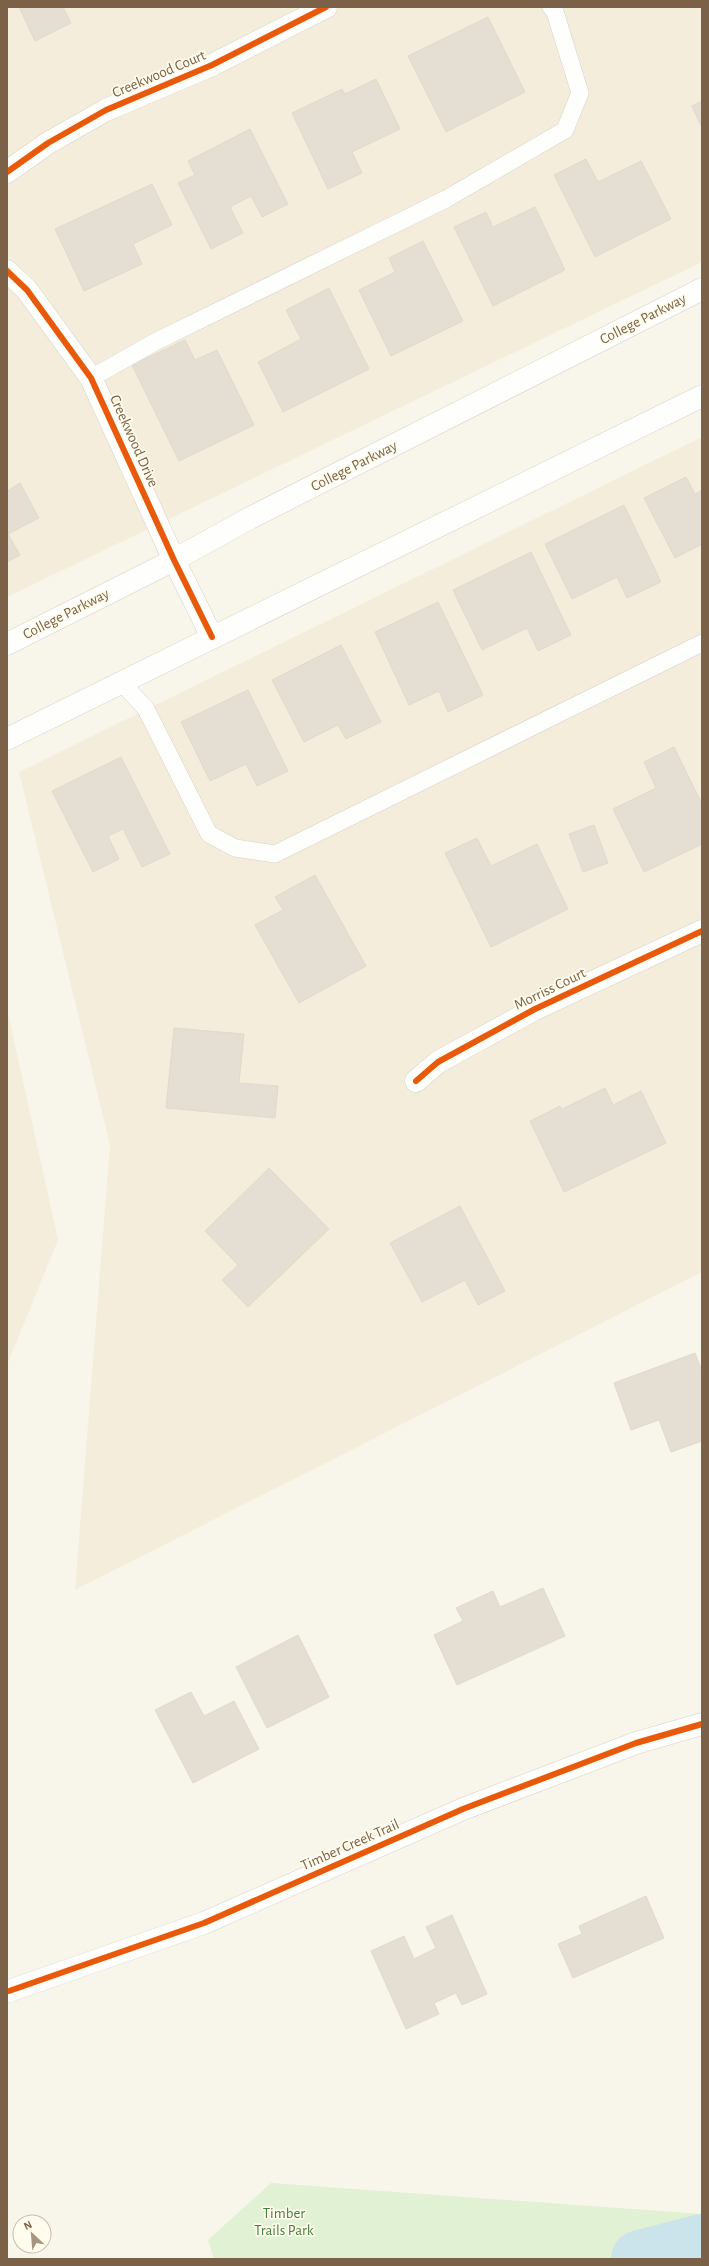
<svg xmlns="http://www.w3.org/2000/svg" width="709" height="2266" font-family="'Alegreya Sans',sans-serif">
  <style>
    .residential { fill: #f4eddb }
    .green { fill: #e0f1d4 }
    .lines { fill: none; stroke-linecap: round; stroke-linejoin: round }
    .river { stroke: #cbe3ea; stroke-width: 58 }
    .building { fill: #e5ded2; stroke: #e2d9cc }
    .service-casing { stroke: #d7d2c9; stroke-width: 18 }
    .minor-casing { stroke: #d7d2c9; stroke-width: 23 }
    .secondary-casing { stroke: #d8d2c9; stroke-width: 23 }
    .service { stroke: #fefefc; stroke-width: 17 }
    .minor { stroke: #fefefc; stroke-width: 22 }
    .secondary { stroke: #fefefc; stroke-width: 22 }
    .cycleway-casing { stroke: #fffbed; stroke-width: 8 }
    .cycleway { stroke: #e8590c; stroke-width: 6 }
    .labels { text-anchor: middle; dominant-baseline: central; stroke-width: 3.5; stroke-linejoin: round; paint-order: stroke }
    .street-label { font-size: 15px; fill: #7a6147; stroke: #fffbed }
    .park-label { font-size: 15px; fill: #48813e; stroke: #fffbed }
  </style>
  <rect width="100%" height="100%" fill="#f8f5eb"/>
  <g class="residential">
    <polygon points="7,7 702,7 702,262 7,597"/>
    <polygon points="702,437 702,1272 75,1590 110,1145 19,772"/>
    <polygon points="7,1009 58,1240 7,1365"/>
  </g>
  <polygon class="green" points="271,2183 702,2214 702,2259 214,2259 208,2240"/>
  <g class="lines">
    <polyline class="river" points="640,2259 702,2243"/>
  </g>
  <g class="building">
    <polygon points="19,7 63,7 71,23 35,41"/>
    <polygon points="488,17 525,92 446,132 408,56"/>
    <polygon points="376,79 400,129 352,152 362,173 328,189 292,113 342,89 345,94"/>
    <polygon points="702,101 702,128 692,106"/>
    <polygon points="250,129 288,204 262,217 251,196 230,207 243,233 211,249 178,183 195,175 188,161"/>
    <polygon points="586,159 598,182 641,161 671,219 595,257 554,175"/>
    <polygon points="152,184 172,225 133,244 142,264 84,291 55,229"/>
    <polygon points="535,207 565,270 493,306 454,227 486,212 493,227"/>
    <polygon points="423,241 463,321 391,356 359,290 395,272 389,258"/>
    <polygon points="329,288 369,369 283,412 258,362 301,339 286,310"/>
    <polygon points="185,340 195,360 217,350 254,425 179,461 132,365"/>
    <polygon points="686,477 695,494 702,490 702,544 675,558 644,498"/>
    <polygon points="20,483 39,518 8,534 20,555 7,562 7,491"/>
    <polygon points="624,505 661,582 627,598 617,577 572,599 545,544"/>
    <polygon points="531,552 571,635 538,651 527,628 482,650 453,590"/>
    <polygon points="438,602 483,695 448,712 439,691 409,705 375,632"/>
    <polygon points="341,645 381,722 346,739 338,725 304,742 272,680"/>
    <polygon points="248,690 288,771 257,786 246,764 210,781 181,722"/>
    <polygon points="674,747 702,804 702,844 644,872 613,809 656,788 644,762"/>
    <polygon points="121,757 170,854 142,867 123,829 108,836 119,859 93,872 52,791"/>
    <polygon points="594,825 608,863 583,872 569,834"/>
    <polygon points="477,838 491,866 537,844 568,909 491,947 445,853"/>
    <polygon points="315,875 366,966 299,1003 255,925 283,910 275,897"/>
    <polygon points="174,1028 244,1034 239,1083 278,1086 275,1118 166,1108"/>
    <polygon points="605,1088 613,1105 641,1091 666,1143 564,1192 530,1121 560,1106 562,1109"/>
    <polygon points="269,1168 329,1229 248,1307 222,1280 238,1265 205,1231"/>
    <polygon points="460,1206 505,1291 478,1305 465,1280 422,1302 390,1243"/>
    <polygon points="695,1353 702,1371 702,1441 671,1452 659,1420 631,1430 614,1383"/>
    <polygon points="543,1588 565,1636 457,1685 434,1635 463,1621 456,1608 493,1591 500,1607"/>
    <polygon points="298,1635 329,1697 267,1728 236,1667"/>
    <polygon points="191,1692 204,1716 234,1701 259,1749 193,1783 155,1710"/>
    <polygon points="646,1896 664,1938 573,1978 558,1944 582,1934 579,1926"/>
    <polygon points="452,1915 487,1994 462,2005 456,1993 434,2003 439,2014 406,2029 371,1951 404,1936 414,1959 436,1948 426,1927"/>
  </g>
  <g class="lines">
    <g class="service-casing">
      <g id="service">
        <polyline points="91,378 155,342 446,199 565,130 580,93 555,12 551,7"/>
        <polyline points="121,682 146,709 209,834 235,848 275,854 702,643"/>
      </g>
    </g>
    <g class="minor-casing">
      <g id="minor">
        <polyline points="7,172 48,143 106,110 212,65 326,7"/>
        <polyline points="7,271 27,290 91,378 174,560 212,637"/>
        <polyline points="416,1081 438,1062 535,1009 702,931"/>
        <polyline points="9,1991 204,1923 463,1809 636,1743 702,1724"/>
      </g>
    </g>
    <g class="secondary-casing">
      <g id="secondary">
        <polyline points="7,644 174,560 250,518 702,289"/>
        <polyline points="7,739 702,396"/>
      </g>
    </g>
    <use href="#service" class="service"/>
    <use href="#minor" class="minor"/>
    <use href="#secondary" class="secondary"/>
    <g class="cycleway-casing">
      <g id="cycleway">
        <polyline points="7,172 48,143 106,110 212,65 326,7"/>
        <polyline points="7,271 27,290 91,378 174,560 212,637"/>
        <polyline points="416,1081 438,1062 535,1009 702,931"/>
        <polyline points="9,1991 204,1923 463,1809 636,1743 702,1724"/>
      </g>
    </g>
    <use href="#cycleway" class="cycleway"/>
  </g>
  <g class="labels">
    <g class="street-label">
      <text transform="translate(159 74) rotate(-23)">Creekwood Court</text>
      <text transform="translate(643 319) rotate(-27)">College Parkway</text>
      <text transform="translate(134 441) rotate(66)">Creekwood Drive</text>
      <text transform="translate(354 466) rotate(-27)">College Parkway</text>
      <text transform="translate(66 614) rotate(-27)">College Parkway</text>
      <text transform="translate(550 989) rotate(-26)">Morriss Court</text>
      <text transform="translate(350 1845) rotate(-24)">Timber Creek Trail</text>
    </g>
    <g class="park-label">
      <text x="284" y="2213">Timber<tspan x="284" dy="17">Trails Park</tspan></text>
    </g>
  </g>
  <rect width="709" height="2266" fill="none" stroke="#7a6147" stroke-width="16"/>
  <g transform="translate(32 2234) rotate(334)"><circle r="19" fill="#fffbed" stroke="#cabdab"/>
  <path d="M0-3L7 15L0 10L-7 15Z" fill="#a69580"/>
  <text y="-6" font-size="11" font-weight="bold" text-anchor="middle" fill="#7a6147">N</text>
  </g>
</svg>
